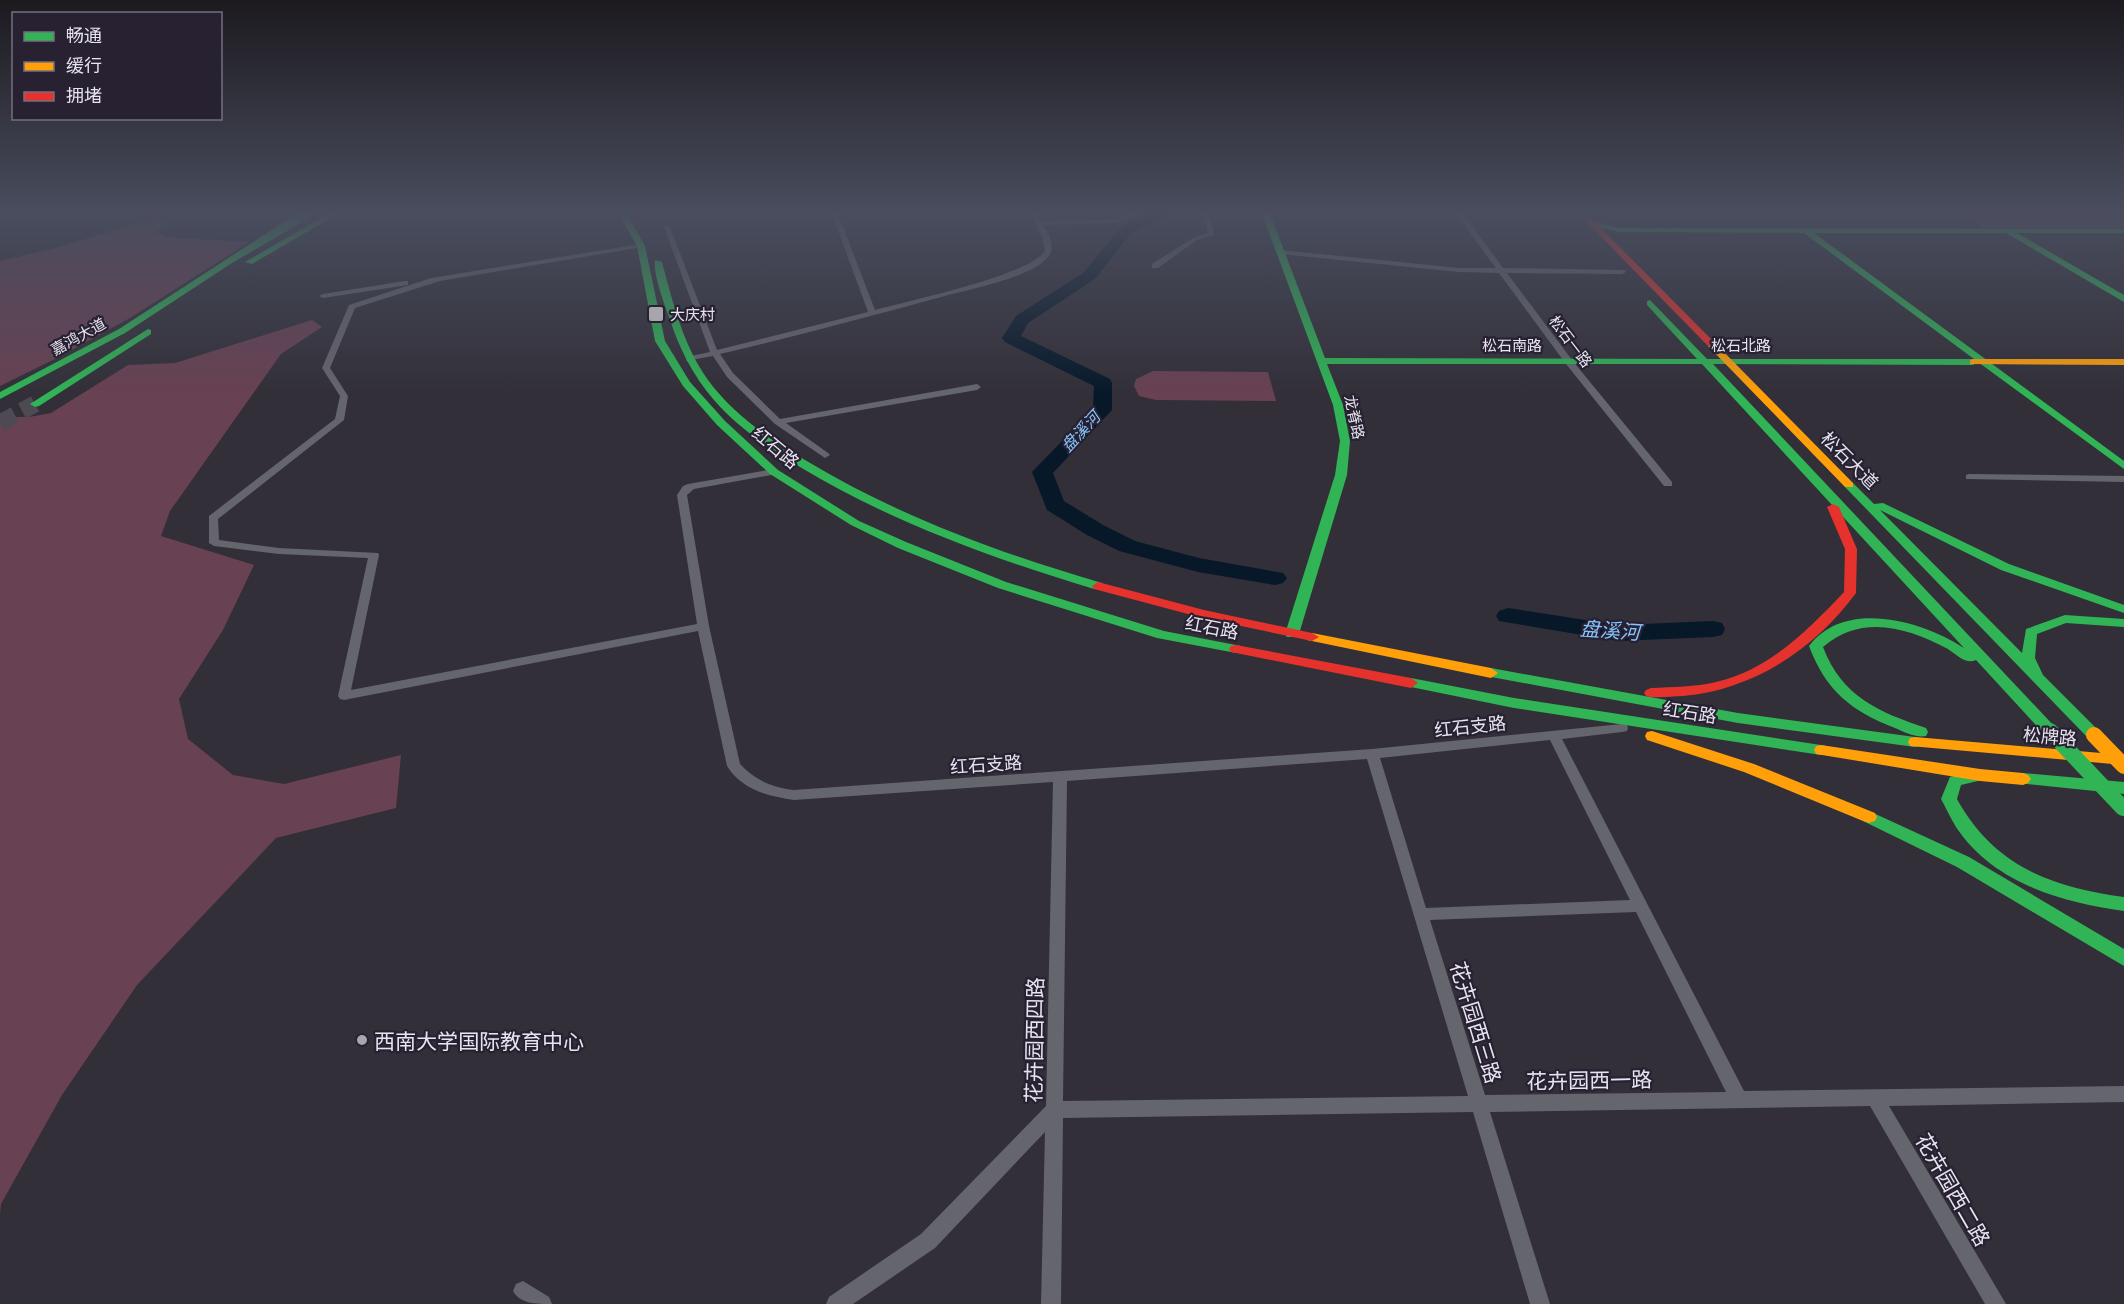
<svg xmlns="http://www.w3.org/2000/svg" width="2124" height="1304" font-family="'Playfair Display','Noto Sans SC',serif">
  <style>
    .green { fill: #684152 }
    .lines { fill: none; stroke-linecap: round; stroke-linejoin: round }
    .river { fill: #071929; fill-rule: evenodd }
    .highway-tunnel { stroke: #4d4a53; stroke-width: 17; stroke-dasharray: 17 8; stroke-linecap: butt }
    .street { fill: #65656d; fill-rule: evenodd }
    .fast { fill: #30b455; fill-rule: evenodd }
    .slow { fill: #ff9f0a; fill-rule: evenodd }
    .jam { fill: #e5322d; fill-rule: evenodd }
    .fast-bridge { stroke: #30b455; stroke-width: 16 }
    .slow-bridge { stroke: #ff9f0a; stroke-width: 16 }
    .poi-dot { fill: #a8a5af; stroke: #272132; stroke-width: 2 }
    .labels { text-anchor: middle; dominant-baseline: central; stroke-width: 4.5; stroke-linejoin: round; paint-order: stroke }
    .far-poi-label { font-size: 15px; fill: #e7e4ef; stroke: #272132; text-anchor: start }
    .far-street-label { font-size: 15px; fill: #e7e4ef; stroke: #272132 }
    .far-water-label { font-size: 16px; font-style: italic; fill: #85c5fd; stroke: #272132 }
    .street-label { font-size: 18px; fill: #e7e4ef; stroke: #272132 }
    .water-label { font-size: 20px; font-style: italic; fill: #85c5fd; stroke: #272132 }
    .near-street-label { font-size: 21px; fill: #e7e4ef; stroke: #272132 }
    .near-poi-label { font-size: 21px; fill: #e7e4ef; stroke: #272132; text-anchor: start }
  </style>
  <rect width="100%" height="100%" fill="#322f38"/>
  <g class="green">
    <polygon points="1956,211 2124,211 2124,228 1984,228"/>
    <polygon points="162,216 168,221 156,232 165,237 249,242 130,318 59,357 0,386 0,261 56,248"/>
    <polygon points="312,320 322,327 281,354 170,511 161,536 254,565 223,630 179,699 188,739 233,775 284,784 401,755 396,808 276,838 137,985 62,1095 1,1204 0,1214 0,417 29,417 51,413 128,365 175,363"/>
    <polygon points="1153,371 1268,372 1276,401 1156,400 1139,396 1134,386 1136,379"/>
  </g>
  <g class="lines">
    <g class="river">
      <polygon points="1154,211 1173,211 1131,233 1095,279 1028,323 1021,336 1110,379 1112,383 1112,410 1053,473 1064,501 1103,525 1135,541 1199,558 1283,573 1287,578 1283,583 1275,585 1198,572 1119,551 1087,535 1047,510 1032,472 1093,409 1094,386 1005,342 1002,338 1016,316 1083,273 1121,227"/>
      <polygon points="1508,608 1618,625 1713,621 1722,623 1725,629 1722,635 1713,637 1618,641 1499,621 1496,616 1499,611"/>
    </g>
    <polyline class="highway-tunnel" points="0,423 35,404"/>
    <g class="street">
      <path d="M 831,211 L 837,211 L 875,310 C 908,301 1030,275 1045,251 L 1042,236 L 1028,211 L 1034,211 L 1041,221 L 1116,219 L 1137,211 L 1147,211 L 1117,223 L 1043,225 C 1049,235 1057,248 1047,258 C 1030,278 967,290 941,297 C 867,317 794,337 720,354 L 733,373 L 780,419 L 977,384 L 981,387 L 977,390 L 786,423 L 828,453 L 830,455 L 825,458 L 775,424 L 727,377 L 713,356 L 686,361 L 686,357 L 710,352 L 664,227 L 667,225 L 670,227 L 717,350 L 868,312 Z"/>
      <polygon points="1198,211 1206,211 1209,214 1214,235 1197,240 1158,268 1152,268 1152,264 1193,238 1208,233 1203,215"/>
      <polygon points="1454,211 1461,211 1503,268 1625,270 1626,272 1622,274 1507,273 1572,360 1672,482 1672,486 1664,486 1566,364 1499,273 1459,272 1280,254 1276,252 1280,250 1459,268 1496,268"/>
      <path d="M 641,244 L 643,245 L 643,247 L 440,281 L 355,308 L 330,368 L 348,396 L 344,420 L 218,519 L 219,540 L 279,548 L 378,553 L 379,555 L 351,690 L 697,624 L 677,495 L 683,486 L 688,484 L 774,469 L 777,470 L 777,474 L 694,489 L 687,495 L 709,626 L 740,764 C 756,781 772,787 794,790 L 1372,749 L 1622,724 L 1627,725 L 1628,728 L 1627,731 L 1622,732 L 1562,739 L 1744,1091 L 2124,1086 L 2124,1102 L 1889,1106 L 2006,1304 L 1985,1304 L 1870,1106 L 1490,1112 L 1550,1304 L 1530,1304 L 1473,1112 L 1063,1118 L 1061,1304 L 1041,1304 L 1045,1132 L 935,1248 L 853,1304 L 826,1304 L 829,1297 L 921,1234 L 1046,1106 L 1053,782 L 794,800 C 768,796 742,790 727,766 L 698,631 L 344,700 L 340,699 L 338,696 L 368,558 L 279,554 L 214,546 L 209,543 L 209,516 L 335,419 L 340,396 L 322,368 L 349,305 L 431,278 ZM 1550,740 L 1630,900 L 1426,908 L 1380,758 ZM 1367,759 L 1468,1096 L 1063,1101 L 1067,781 ZM 1636,912 L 1726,1092 L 1485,1095 L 1430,920 Z"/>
      <polygon points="405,281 408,281 408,285 323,298 319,296 323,294"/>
      <polygon points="1969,474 2124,476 2124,482 1966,479 1966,475"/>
      <path d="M 523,1281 L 549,1297 L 552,1304 C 536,1304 520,1304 513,1291 L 516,1284 Z"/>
    </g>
    <g class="fast">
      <polygon points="301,211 310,211 306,214 311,211 321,211 232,263 125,333 0,399 0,392 119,329"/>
      <polygon points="333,211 343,211 252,264 245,262"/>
      <polygon points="617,211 625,211 645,246 665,341 690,382 725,421 778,470 859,521 906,542 1006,582 1164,631 1241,646 1243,649 1241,652 1236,653 1157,638 998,588 898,548 851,525 770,474 717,425 683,386 655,341 637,246"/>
      <path d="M 1261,211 L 1269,211 L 1325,358 L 1697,359 L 1647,305 L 1647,301 L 1650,300 L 1707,359 L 1974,359 L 1804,233 L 1619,232 L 1588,224 L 1592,222 L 1619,228 L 2124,229 L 2124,233 L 2017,233 L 2124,295 L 2124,302 L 2006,233 L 1814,233 L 2124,461 L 2124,469 L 1978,362 L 1973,365 L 1713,364 L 2055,727 L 2057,731 L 2055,735 L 2045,735 L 1976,660 C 1966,665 1957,655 1948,649 C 1906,627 1862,614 1823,647 C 1842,697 1879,712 1926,728 L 1928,732 L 1926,736 C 1916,738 1904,732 1895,728 C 1851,711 1826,691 1809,646 C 1845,598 1923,621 1964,648 L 1702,364 L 1327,364 L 1343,405 L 1350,441 L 1347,475 L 1299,634 L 1297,637 L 1287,637 L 1285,634 L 1335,475 L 1340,441 L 1333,405 Z"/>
      <path d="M 655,260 L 662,262 C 673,303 683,345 708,380 C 733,414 769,439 805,460 C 898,516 999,553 1102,583 L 1104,586 L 1102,589 L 1094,589 C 992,558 891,522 800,467 C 769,448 738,428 714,400 C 693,376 679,348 669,317 C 664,303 653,274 655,260 Z"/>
      <polygon points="148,329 151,330 151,334 39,406 35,407 30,404"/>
      <polygon points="1849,482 1853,483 1874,504 1883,503 2009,564 2124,605 2124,613 2001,570 1880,510 2022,653 2026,629 2065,615 2124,619 2124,627 2066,623 2037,634 2035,658 2043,675 2099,731 2101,735 2099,739 2089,739 1845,487 1845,483"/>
      <polygon points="1491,668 1738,713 1915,737 1920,738 1922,742 1920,746 1915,747 1738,723 1486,676 1484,673 1486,670"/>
      <polygon points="1411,678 1514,698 1821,745 1826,746 1828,750 1826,754 1821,755 1514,708 1406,686 1404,683"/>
      <path d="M 1977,770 L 1982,772 L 1985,776 L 1982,780 L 1961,785 L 1957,799 C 1994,866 2051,887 2124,897 L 2124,911 C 2061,902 1993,883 1956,827 C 1951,819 1946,808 1941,799 L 1950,777 Z"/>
      <polygon points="2023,773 2124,782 2124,794 2018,783 2015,779 2018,775"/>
      <polygon points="1869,811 1969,857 2124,949 2124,966 1957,867 1863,821 1861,817 1863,813"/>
    </g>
    <g class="slow">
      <polygon points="1708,342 1714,342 1853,483 1853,487 1845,487 1708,346"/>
      <polygon points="1973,359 2124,359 2124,365 1970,364 1970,360"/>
      <polygon points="1312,633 1491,668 1498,673 1491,678 1307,640 1305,637 1307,634"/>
      <polygon points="1652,731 1754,764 1875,813 1877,817 1875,821 1869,823 1863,821 1744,772 1647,740 1645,736 1647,732"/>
      <polygon points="1915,737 2124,755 2124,765 1910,746 1908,742 1910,738"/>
      <polygon points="1821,745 1980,769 2023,773 2028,775 2031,779 2028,783 2023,785 1980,781 1816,754 1814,750 1816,746"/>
    </g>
    <g class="jam">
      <polygon points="1576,211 1584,211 1714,342 1714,346 1708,346"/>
      <path d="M 1833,504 L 1839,507 L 1857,549 L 1856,593 C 1815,649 1753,690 1683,696 C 1671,696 1657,699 1646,696 L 1644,693 L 1646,690 L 1651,688 C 1672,687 1695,687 1716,682 C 1768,671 1809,629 1844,592 L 1845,549 L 1827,507 Z"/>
      <polygon points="1098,582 1204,610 1312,633 1319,637 1312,641 1203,618 1094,589 1092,586"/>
      <polygon points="1236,645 1411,678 1418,683 1411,688 1231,652 1229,649 1231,646"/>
    </g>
    <polyline class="fast-bridge" points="2050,731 2123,808"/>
    <polyline class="slow-bridge" points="2094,735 2124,766"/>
  </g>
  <linearGradient id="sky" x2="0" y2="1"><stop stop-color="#1c1a1f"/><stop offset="0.54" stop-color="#494d5e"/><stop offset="1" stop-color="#494d5e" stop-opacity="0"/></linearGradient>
  <rect width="2124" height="394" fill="url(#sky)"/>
  <g class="poi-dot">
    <rect x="648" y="306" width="16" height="16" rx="3"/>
    <circle cx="362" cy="1040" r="6"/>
  </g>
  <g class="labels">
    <g class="far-poi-label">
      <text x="670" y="314">大庆村</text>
    </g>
    <g class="far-street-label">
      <text transform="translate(78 336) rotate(-29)">嘉鸿大道</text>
      <text transform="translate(1571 341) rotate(53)">松石一路</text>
      <text x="1512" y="345">松石南路</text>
      <text x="1741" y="345">松石北路</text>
      <text transform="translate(1355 417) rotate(78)">龙脊路</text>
    </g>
    <g class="far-water-label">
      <text transform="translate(1080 431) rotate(-47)">盘溪河</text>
    </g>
    <g class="street-label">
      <text transform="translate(776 447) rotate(40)">红石路</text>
      <text transform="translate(1850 460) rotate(45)">松石大道</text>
      <text transform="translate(1212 627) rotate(11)">红石路</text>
      <text transform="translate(1690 712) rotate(9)">红石路</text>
      <text transform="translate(1470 726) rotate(-6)">红石支路</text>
      <text transform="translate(2050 736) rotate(5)">松牌路</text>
      <text transform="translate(986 764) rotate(-4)">红石支路</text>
    </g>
    <g class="water-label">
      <text transform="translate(1610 629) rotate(4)">盘溪河</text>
    </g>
    <g class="near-street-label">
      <text transform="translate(1477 1022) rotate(73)">花卉园西三路</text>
      <text transform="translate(1033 1040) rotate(-89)">花卉园西四路</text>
      <text transform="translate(1589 1079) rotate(-1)">花卉园西一路</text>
      <text transform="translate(1954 1189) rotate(60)">花卉园西二路</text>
    </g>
    <g class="near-poi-label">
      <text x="374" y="1040">西南大学国际教育中心</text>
    </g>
  </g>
  <rect x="12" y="12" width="210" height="108" fill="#272132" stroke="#746f7e" stroke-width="1.5"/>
  <rect x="24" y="32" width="30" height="9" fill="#30b455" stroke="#746f7e" stroke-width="1.5"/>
  <text x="66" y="42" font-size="18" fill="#e7e4ef">畅通</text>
  <rect x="24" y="62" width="30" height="9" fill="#ff9f0a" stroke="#746f7e" stroke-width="1.5"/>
  <text x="66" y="72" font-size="18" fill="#e7e4ef">缓行</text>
  <rect x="24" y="92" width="30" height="9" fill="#e5322d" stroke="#746f7e" stroke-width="1.5"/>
  <text x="66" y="102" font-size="18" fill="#e7e4ef">拥堵</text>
</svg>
